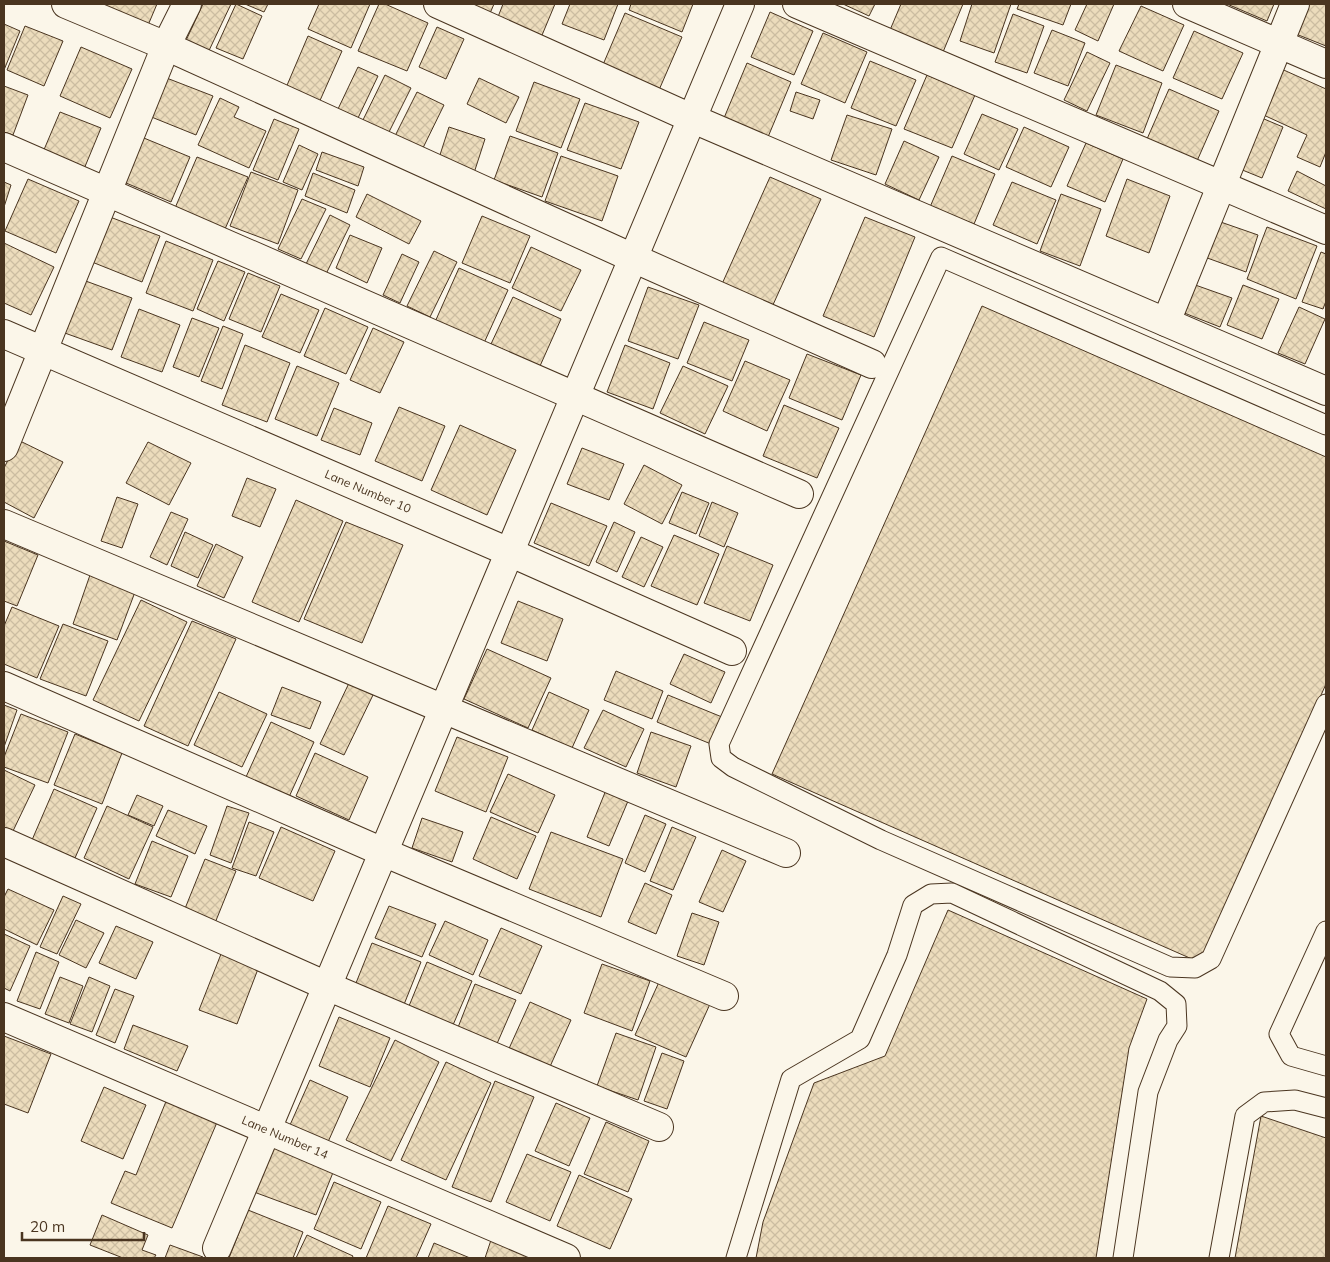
<svg xmlns="http://www.w3.org/2000/svg" width="1330" height="1262" font-family="Mulish,sans-serif">
  <style>
    .building { fill: url(#building-cross-hatch); stroke: #4a3520 }
    .lines { fill: none; stroke-linecap: round; stroke-linejoin: round }
    .service-casing { stroke: #4a3520; stroke-width: 21 }
    .minor-casing { stroke: #4a3520; stroke-width: 30 }
    .service { stroke: #fbf6e9; stroke-width: 19 }
    .minor { stroke: #fbf6e9; stroke-width: 28 }
    .labels { text-anchor: middle; dominant-baseline: central; stroke-width: 4; stroke-linejoin: round; paint-order: stroke }
    .street-label { font-size: 12px; fill: #4a3520; stroke: #fbf6e9 }
  </style>
  <defs>
    <pattern id="building-cross-hatch" width="8" height="8" patternUnits="userSpaceOnUse" patternTransform="scale(1.25)"><rect width="8" height="8" fill="#ecdcbc"/><path d="M0 0l8 8M0 8l8-8" fill="none" stroke="#ccbda1"/></pattern>
  </defs>
  <rect width="100%" height="100%" fill="#fbf6e9"/>
  <g class="building">
    <polygon points="96,4 157,4 146,30"/>
    <polygon points="203,4 231,4 205,59 182,49"/>
    <polygon points="236,4 262,16 243,59 216,48"/>
    <polygon points="245,4 268,4 264,12"/>
    <polygon points="319,4 370,4 351,48 308,29"/>
    <polygon points="379,4 385,4 428,23 407,71 358,51"/>
    <polygon points="454,4 494,4 488,18"/>
    <polygon points="503,4 555,4 540,40 496,22"/>
    <polygon points="570,4 618,4 604,40 562,24"/>
    <polygon points="631,4 693,4 682,32 629,10"/>
    <polygon points="843,4 875,4 869,16"/>
    <polygon points="901,4 963,4 943,52 890,30"/>
    <polygon points="972,4 1011,4 994,53 960,41"/>
    <polygon points="1019,4 1071,4 1063,25 1017,9"/>
    <polygon points="1087,4 1114,4 1098,41 1075,30"/>
    <polygon points="1227,4 1274,4 1267,21"/>
    <polygon points="1302,4 1326,4 1326,46 1291,32"/>
    <polygon points="1141,6 1184,25 1163,71 1119,51"/>
    <polygon points="770,12 813,31 794,75 751,57"/>
    <polygon points="625,13 682,37 659,90 602,67"/>
    <polygon points="1013,14 1044,26 1027,73 995,62"/>
    <polygon points="4,24 20,31 4,70"/>
    <polygon points="25,26 63,41 44,86 7,70"/>
    <polygon points="437,27 464,39 446,79 419,67"/>
    <polygon points="1052,30 1085,43 1068,86 1034,73"/>
    <polygon points="1194,31 1243,53 1222,99 1173,78"/>
    <polygon points="823,33 867,52 845,103 801,84"/>
    <polygon points="308,36 342,51 318,105 285,90"/>
    <polygon points="81,47 132,69 110,118 60,96"/>
    <polygon points="1087,52 1110,63 1087,111 1064,100"/>
    <polygon points="870,61 916,80 896,126 851,108"/>
    <polygon points="747,63 791,82 768,137 724,118"/>
    <polygon points="1116,65 1162,83 1143,133 1096,115"/>
    <polygon points="358,67 378,76 358,118 338,109"/>
    <polygon points="1277,67 1326,89 1326,152 1320,167 1297,157 1307,135 1257,112"/>
    <polygon points="385,75 411,88 387,136 361,124"/>
    <polygon points="927,75 975,95 952,148 904,129"/>
    <polygon points="164,77 213,96 196,135 149,116"/>
    <polygon points="479,78 519,97 506,123 467,104"/>
    <polygon points="534,82 580,99 561,148 516,131"/>
    <polygon points="4,86 28,95 13,135 4,132"/>
    <polygon points="1169,89 1219,111 1197,161 1147,139"/>
    <polygon points="417,92 444,105 421,152 394,138"/>
    <polygon points="796,92 820,100 813,119 790,111"/>
    <polygon points="220,98 239,107 234,117 266,131 249,168 198,145"/>
    <polygon points="585,103 639,122 621,169 567,150"/>
    <polygon points="60,112 101,128 84,169 43,152"/>
    <polygon points="982,114 1018,129 999,170 964,154"/>
    <polygon points="847,115 892,129 876,175 831,160"/>
    <polygon points="1257,116 1283,127 1262,178 1235,167"/>
    <polygon points="274,119 299,129 278,180 253,170"/>
    <polygon points="449,127 485,139 474,173 438,161"/>
    <polygon points="1024,127 1069,147 1051,187 1006,167"/>
    <polygon points="139,136 190,157 171,202 119,180"/>
    <polygon points="510,136 558,153 542,197 494,180"/>
    <polygon points="904,141 939,157 919,200 885,184"/>
    <polygon points="1086,143 1123,159 1105,202 1067,186"/>
    <polygon points="299,145 318,154 302,190 283,182"/>
    <polygon points="322,152 364,167 358,186 316,170"/>
    <polygon points="561,156 618,176 602,221 545,201"/>
    <polygon points="952,156 995,174 974,224 930,207"/>
    <polygon points="197,157 248,177 225,229 175,208"/>
    <polygon points="1297,171 1326,186 1326,209 1288,191"/>
    <polygon points="251,172 298,190 278,244 230,226"/>
    <polygon points="313,173 355,190 347,213 305,196"/>
    <polygon points="770,177 821,199 772,307 722,284"/>
    <polygon points="28,179 79,201 56,253 5,231"/>
    <polygon points="1127,179 1170,196 1149,253 1106,236"/>
    <polygon points="4,182 11,185 4,207"/>
    <polygon points="1012,182 1056,200 1037,244 993,225"/>
    <polygon points="367,194 421,221 409,244 356,217"/>
    <polygon points="1061,194 1101,209 1080,266 1040,251"/>
    <polygon points="302,199 326,209 301,259 278,249"/>
    <polygon points="330,215 350,225 326,274 306,264"/>
    <polygon points="482,216 530,236 510,283 462,263"/>
    <polygon points="110,217 160,236 142,282 92,262"/>
    <polygon points="865,217 915,237 874,337 823,316"/>
    <polygon points="1212,219 1258,235 1246,272 1199,255"/>
    <polygon points="1267,227 1317,246 1296,299 1247,279"/>
    <polygon points="350,235 382,248 367,283 336,268"/>
    <polygon points="166,241 213,260 193,311 146,293"/>
    <polygon points="4,243 54,267 31,315 4,303"/>
    <polygon points="531,247 581,270 561,311 512,288"/>
    <polygon points="434,251 457,262 430,317 407,306"/>
    <polygon points="1321,252 1326,254 1326,301 1323,309 1302,302"/>
    <polygon points="402,254 419,262 400,303 383,295"/>
    <polygon points="218,261 245,272 224,321 197,309"/>
    <polygon points="459,268 508,290 484,343 435,322"/>
    <polygon points="248,273 280,286 261,332 229,319"/>
    <polygon points="83,280 132,298 112,350 62,332"/>
    <polygon points="1184,281 1232,298 1220,327 1174,309"/>
    <polygon points="1243,285 1279,299 1262,339 1227,325"/>
    <polygon points="648,287 699,305 678,359 628,341"/>
    <polygon points="281,294 319,310 300,353 262,337"/>
    <polygon points="513,297 561,319 540,366 491,344"/>
    <polygon points="982,306 1326,457 1326,684 1201,963 772,774"/>
    <polygon points="1299,307 1325,319 1305,364 1278,353"/>
    <polygon points="325,308 368,327 346,374 304,356"/>
    <polygon points="139,309 180,325 162,372 121,357"/>
    <polygon points="192,318 219,328 199,377 173,367"/>
    <polygon points="704,322 749,340 732,381 687,363"/>
    <polygon points="223,326 243,334 222,389 201,381"/>
    <polygon points="373,328 404,342 380,393 350,380"/>
    <polygon points="245,345 290,363 267,422 222,405"/>
    <polygon points="625,345 670,363 653,409 607,392"/>
    <polygon points="807,354 861,375 842,420 789,398"/>
    <polygon points="745,361 790,380 767,431 723,411"/>
    <polygon points="297,366 339,383 317,436 275,419"/>
    <polygon points="683,366 728,386 705,434 660,413"/>
    <polygon points="784,405 839,428 817,478 763,456"/>
    <polygon points="399,407 445,426 422,481 375,461"/>
    <polygon points="334,408 372,423 360,455 321,440"/>
    <polygon points="460,425 516,450 487,515 431,490"/>
    <polygon points="18,440 63,462 34,518 4,502 4,468"/>
    <polygon points="148,442 191,463 169,505 126,483"/>
    <polygon points="582,448 624,464 609,500 567,484"/>
    <polygon points="644,465 682,485 662,524 624,504"/>
    <polygon points="247,478 276,489 260,527 232,516"/>
    <polygon points="682,492 709,503 696,534 669,523"/>
    <polygon points="117,497 138,504 122,548 101,541"/>
    <polygon points="296,500 343,521 299,622 252,602"/>
    <polygon points="712,502 738,513 724,547 699,536"/>
    <polygon points="551,503 607,526 589,566 534,543"/>
    <polygon points="171,512 188,519 167,565 150,557"/>
    <polygon points="346,522 403,545 362,643 304,619"/>
    <polygon points="614,522 635,532 617,572 596,562"/>
    <polygon points="185,532 213,545 198,578 171,566"/>
    <polygon points="674,535 719,554 697,605 651,586"/>
    <polygon points="641,537 663,547 644,587 622,577"/>
    <polygon points="4,541 38,555 17,606 4,601"/>
    <polygon points="216,544 243,557 224,598 197,586"/>
    <polygon points="727,546 773,565 750,621 704,603"/>
    <polygon points="90,575 135,592 117,640 73,624"/>
    <polygon points="141,600 187,622 139,721 93,700"/>
    <polygon points="518,601 563,619 547,661 501,643"/>
    <polygon points="12,607 59,626 37,678 4,664 4,626"/>
    <polygon points="192,621 236,639 188,746 144,726"/>
    <polygon points="63,624 108,641 86,696 40,679"/>
    <polygon points="487,649 551,678 528,728 464,699"/>
    <polygon points="684,654 725,672 711,703 670,684"/>
    <polygon points="616,671 663,691 652,719 604,700"/>
    <polygon points="349,683 373,695 344,755 320,744"/>
    <polygon points="282,687 321,702 310,729 271,715"/>
    <polygon points="219,692 267,714 242,767 194,745"/>
    <polygon points="549,692 589,710 572,748 532,730"/>
    <polygon points="668,695 722,717 711,744 657,722"/>
    <polygon points="4,705 17,710 4,747"/>
    <polygon points="603,710 644,729 626,767 584,748"/>
    <polygon points="21,714 68,732 48,783 4,767 4,757"/>
    <polygon points="271,722 314,742 289,797 246,777"/>
    <polygon points="651,732 691,746 676,787 637,773"/>
    <polygon points="75,734 122,753 102,804 54,785"/>
    <polygon points="457,737 508,757 486,812 435,791"/>
    <polygon points="315,753 368,777 349,820 296,796"/>
    <polygon points="4,770 35,785 13,831 4,827"/>
    <polygon points="508,774 555,795 538,833 490,812"/>
    <polygon points="608,785 631,794 609,846 587,837"/>
    <polygon points="54,789 97,808 75,858 32,840"/>
    <polygon points="137,795 163,806 154,826 128,815"/>
    <polygon points="107,806 153,827 129,879 84,858"/>
    <polygon points="227,806 249,813 231,863 210,855"/>
    <polygon points="168,810 207,826 195,854 156,836"/>
    <polygon points="645,815 666,824 645,872 625,863"/>
    <polygon points="491,817 536,836 517,879 473,859"/>
    <polygon points="422,818 463,832 452,862 412,848"/>
    <polygon points="249,822 274,832 256,876 232,868"/>
    <polygon points="281,827 335,851 313,901 259,878"/>
    <polygon points="672,827 696,837 673,890 650,881"/>
    <polygon points="551,832 623,859 601,917 529,889"/>
    <polygon points="152,841 188,856 171,897 135,884"/>
    <polygon points="722,850 746,861 723,912 699,902"/>
    <polygon points="205,859 236,871 215,923 184,911"/>
    <polygon points="645,883 672,895 656,934 628,922"/>
    <polygon points="8,889 54,910 37,945 4,929 4,897"/>
    <polygon points="63,896 81,904 57,954 40,947"/>
    <polygon points="389,906 436,924 422,957 375,938"/>
    <polygon points="948,910 1147,999 1129,1048 1096,1258 756,1258 763,1222 814,1083 885,1056"/>
    <polygon points="692,913 719,922 704,965 677,956"/>
    <polygon points="76,920 104,933 86,968 59,955"/>
    <polygon points="445,921 488,940 473,975 429,955"/>
    <polygon points="116,926 153,942 136,979 99,963"/>
    <polygon points="501,928 542,946 521,994 479,976"/>
    <polygon points="4,934 30,946 10,991 4,988"/>
    <polygon points="372,943 421,962 403,1007 354,988"/>
    <polygon points="36,952 59,962 40,1009 17,1001"/>
    <polygon points="221,954 258,969 237,1024 199,1010"/>
    <polygon points="427,962 472,981 453,1025 409,1006"/>
    <polygon points="602,964 650,981 632,1031 584,1013"/>
    <polygon points="60,977 83,986 69,1023 45,1014"/>
    <polygon points="89,977 110,986 92,1032 70,1024"/>
    <polygon points="659,982 710,1004 686,1057 635,1035"/>
    <polygon points="475,984 516,1000 496,1046 457,1030"/>
    <polygon points="115,989 134,996 115,1043 96,1035"/>
    <polygon points="530,1002 571,1020 548,1071 507,1053"/>
    <polygon points="339,1017 390,1038 370,1087 319,1066"/>
    <polygon points="133,1025 188,1046 177,1071 124,1049"/>
    <polygon points="616,1033 656,1047 638,1100 597,1086"/>
    <polygon points="4,1036 51,1054 28,1113 4,1104"/>
    <polygon points="395,1040 439,1062 391,1161 346,1140"/>
    <polygon points="662,1053 684,1061 667,1109 644,1101"/>
    <polygon points="446,1062 491,1083 446,1180 401,1160"/>
    <polygon points="310,1080 348,1097 328,1142 290,1125"/>
    <polygon points="495,1081 534,1097 491,1202 452,1187"/>
    <polygon points="104,1087 146,1105 123,1159 81,1141"/>
    <polygon points="167,1099 218,1120 172,1228 111,1203 125,1171 136,1175"/>
    <polygon points="556,1103 590,1118 569,1166 535,1151"/>
    <polygon points="1261,1116 1326,1138 1326,1258 1235,1258"/>
    <polygon points="606,1122 649,1141 628,1192 584,1174"/>
    <polygon points="274,1142 336,1165 316,1215 254,1192"/>
    <polygon points="527,1154 571,1172 550,1221 506,1202"/>
    <polygon points="579,1175 632,1199 610,1249 557,1226"/>
    <polygon points="334,1182 381,1202 361,1249 314,1229"/>
    <polygon points="388,1206 431,1224 416,1258 366,1258"/>
    <polygon points="248,1210 303,1232 293,1258 229,1258"/>
    <polygon points="102,1215 148,1235 142,1250 156,1255 154,1258 123,1258 90,1245"/>
    <polygon points="307,1235 353,1256 352,1258 296,1258"/>
    <polygon points="491,1240 533,1258 485,1258"/>
    <polygon points="434,1243 470,1258 428,1258"/>
    <polygon points="170,1245 203,1257 202,1258 165,1258"/>
  </g>
  <g class="lines">
    <g class="service-casing">
      <g id="service">
        <polyline points="1326,425 941,257 719,744 721,758 733,767 881,840 1170,967 1195,968 1211,959 1326,704"/>
        <polyline points="1326,931 1279,1034 1291,1056 1326,1066"/>
        <polyline points="736,1258 791,1079 860,1039 897,955 913,905 931,894 952,893 1160,991 1176,1004 1177,1026 1168,1040 1148,1092 1123,1258"/>
        <polyline points="1219,1258 1245,1116 1264,1102 1295,1100 1326,1108"/>
      </g>
    </g>
    <g class="minor-casing">
      <g id="minor">
        <polyline points="66,4 166,46 633,258 872,364"/>
        <polyline points="438,4 691,118 1326,391"/>
        <polyline points="797,4 1326,230"/>
        <polyline points="1187,4 1326,64"/>
        <polyline points="4,147 799,494"/>
        <polyline points="1166,322 1295,4"/>
        <polyline points="4,334 509,552 732,651"/>
        <polyline points="4,447 166,46 187,4"/>
        <polyline points="4,524 786,853"/>
        <polyline points="4,686 383,852 724,996"/>
        <polyline points="4,842 327,986 659,1127"/>
        <polyline points="4,1017 566,1258"/>
        <polyline points="217,1248 740,4"/>
      </g>
    </g>
    <use href="#service" class="service"/>
    <use href="#minor" class="minor"/>
  </g>
  <g class="labels">
    <g class="street-label">
      <text transform="translate(368 491) rotate(23)">Lane Number 10</text>
      <text transform="translate(285 1137) rotate(23)">Lane Number 14</text>
    </g>
  </g>
  <rect width="1330" height="1262" fill="none" stroke="#4a3520" stroke-width="10"/>
  <path d="M22 1232v8h122v-8" fill="none" stroke="#4a3520" stroke-width="2.5"/>
  <text x="30" y="1232" font-size="15" fill="#4a3520" stroke="#fbf6e9" stroke-width="4" paint-order="stroke">20 m</text>
</svg>
